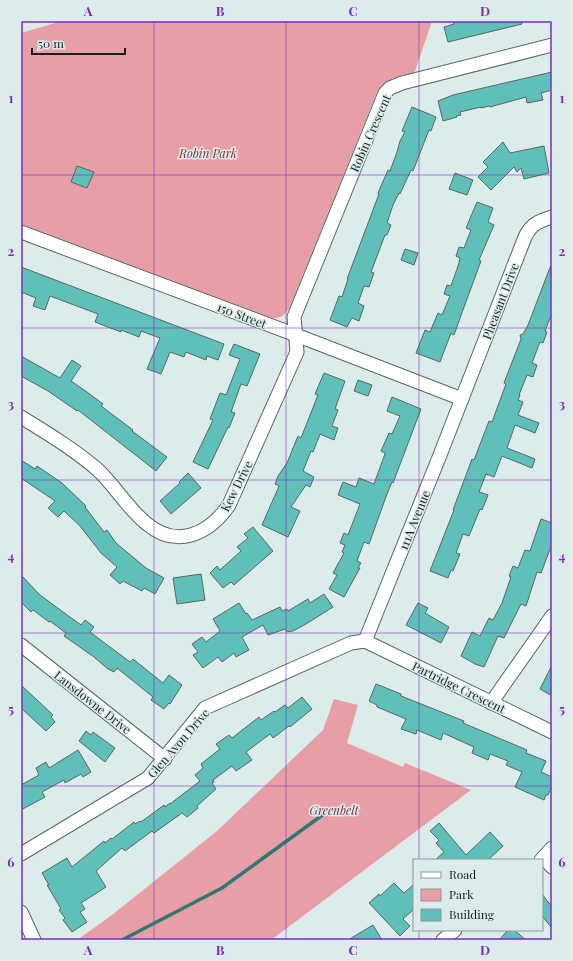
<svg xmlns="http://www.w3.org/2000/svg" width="573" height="961" font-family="'Playfair Display',serif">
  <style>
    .green { fill: #e79fa5 }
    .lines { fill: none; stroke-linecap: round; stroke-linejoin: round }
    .stream { stroke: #2f7974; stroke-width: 3.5 }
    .building { fill: #5ec0b9; stroke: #586765 }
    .minor-casing { stroke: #586765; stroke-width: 15 }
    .minor { stroke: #fff; stroke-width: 13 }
    .grid { fill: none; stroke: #7b2cbf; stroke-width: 1; stroke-opacity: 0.55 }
    .labels { text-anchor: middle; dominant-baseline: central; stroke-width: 3; stroke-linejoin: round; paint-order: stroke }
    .street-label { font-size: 12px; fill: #191f1f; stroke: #dbecea }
    .park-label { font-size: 12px; font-style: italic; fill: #882d3c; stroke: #dbecea }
    .neatline { fill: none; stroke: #7b2cbf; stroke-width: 1.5 }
    .grid-label { font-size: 13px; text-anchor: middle; font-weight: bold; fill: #7b2cbf }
  </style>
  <rect width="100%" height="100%" fill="#dbecea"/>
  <g class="green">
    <path d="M 62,21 L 432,21 L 414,74 C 400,77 384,79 377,92 L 290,307 C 285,316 280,319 269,318 L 21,224 L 21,33 Z"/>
    <polygon points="334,699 358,705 347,743 403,767 405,763 471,790 271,940 77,940 112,915 217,831 323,730"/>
  </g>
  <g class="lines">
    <polyline class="stream" points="122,940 222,888 328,811"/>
  </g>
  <g class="building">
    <polygon points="453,21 522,21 522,24 448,42 444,27 454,24"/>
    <polygon points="552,72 552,90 541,93 543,100 527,103 526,97 490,107 489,106 481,108 481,107 460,112 461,115 456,116 457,117 443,121 438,101 453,95"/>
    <polygon points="412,107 436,117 431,131 429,130 413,171 411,170 400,194 399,193 393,205 387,223 391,225 387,235 385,235 371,272 374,273 369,287 364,286 358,303 364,306 359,321 352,318 351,319 347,327 330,320 339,296 342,297 348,279 347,279 379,194 378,193 388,170 390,171 397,152 400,141 405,132 402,131"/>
    <polygon points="503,142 510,153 544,146 549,173 524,179 521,168 517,172 514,167 491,190 478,177 488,167 483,162"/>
    <polygon points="77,166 94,172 87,188 71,182"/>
    <polygon points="455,173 473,180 467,195 449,189"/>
    <polygon points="477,202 493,208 488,222 494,225 479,260 481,261 464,307 454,335 451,333 440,362 416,353 425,330 430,332 438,313 442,315 450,296 444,294 447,285 451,286 459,263 460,258 456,256 459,247 464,248 471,230 466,228"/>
    <polygon points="405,249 418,253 414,265 401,260"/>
    <polygon points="551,265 552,313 545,331 547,332 543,343 540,342 532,363 537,365 533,377 527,375 519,395 520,395 518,400 523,402 518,415 539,423 535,433 515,425 507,448 535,459 532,468 502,456 494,477 486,474 479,492 488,495 482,510 480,509 469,536 463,534 456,553 460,554 453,571 451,570 448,578 430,571 454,510 453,510 472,459 474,460 489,421 492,422 506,384 504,383 521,339 520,335 523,334 528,325"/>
    <polygon points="21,267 224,344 218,360 207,356 206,360 186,352 184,357 170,352 161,374 147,369 160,338 141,331 139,337 121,330 121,332 95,322 98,314 50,296 45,310 33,306 36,298 21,292"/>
    <polygon points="234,344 260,354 247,386 241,384 231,412 235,413 229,428 228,427 208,469 193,462 213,420 210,419 220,393 226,395 240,359 229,355"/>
    <polygon points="21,356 60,378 72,360 81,366 71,381 87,392 103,404 101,406 133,430 132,431 167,457 156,471 78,410 77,411 48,391 21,376"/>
    <polygon points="324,373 345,381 335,409 338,410 332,426 338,428 334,440 320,434 313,452 311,451 303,471 314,477 310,487 306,485 291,507 300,511 288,537 262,525 279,486 275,484 278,476 287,463 298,436 301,438 318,395 315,394"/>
    <polygon points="358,380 372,385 368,396 354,391"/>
    <polygon points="392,397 421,409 393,483 392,482 387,494 369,544 364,542 357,561 361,563 358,568 360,568 344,597 329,589 337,575 333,573 344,553 342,552 345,545 340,543 344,533 348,535 360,504 338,495 343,482 356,487 359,478 374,484 385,454 385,453 381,451 389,433 392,434 400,416 387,411"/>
    <polygon points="21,460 35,469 37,466 62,483 86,506 85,507 104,532 107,530 116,543 146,568 164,578 155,594 144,588 142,591 123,581 120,584 110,575 117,567 101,553 80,526 64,511 58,517 48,508 55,501 21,478"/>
    <polygon points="188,473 201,488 171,514 160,501 180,483 179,482"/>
    <polygon points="541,519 552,523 552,544 541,573 537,572 526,606 521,604 504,638 498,636 484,667 475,664 461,656 472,632 480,636 489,618 493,620 502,603 511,577 509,576 513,566 518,568 525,550 530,551"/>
    <polygon points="253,527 273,551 234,585 231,582 223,588 210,573 217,566 220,570 241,551 237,547 248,538 244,534"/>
    <polygon points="201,574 205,600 177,604 173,578"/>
    <polygon points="21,575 40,595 59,609 81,625 85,620 94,627 90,632 130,662 133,659 163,683 169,675 182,685 170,704 169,703 164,709 151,700 153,697 117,668 114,672 108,669 94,657 64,636 66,633 50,621 49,622 33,610 31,612 21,602"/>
    <polygon points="324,594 333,607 306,624 291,632 290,631 287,632 285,629 268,635 263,625 242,637 249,650 236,657 234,653 222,662 218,657 203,668 193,655 198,652 192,644 202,637 206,642 220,631 213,619 239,603 246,614 247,613 252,620 280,607 282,611 287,609 288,611 308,599 310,603"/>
    <polygon points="418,603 428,608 425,613 449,627 441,643 406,625"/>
    <polygon points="552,665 552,696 540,689"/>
    <polygon points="376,684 401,694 401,696 464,721 463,723 527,750 526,753 546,761 541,772 552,777 552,786 548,795 546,795 544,800 515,787 522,772 506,765 508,761 490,754 488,760 472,753 474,747 443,733 441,740 417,730 416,734 401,729 406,719 377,707 377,705 369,701"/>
    <polygon points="21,685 53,715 51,717 55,722 46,731 21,708"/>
    <polygon points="302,697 312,709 290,727 289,726 273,738 270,734 246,752 252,760 236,771 232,766 213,780 214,782 212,783 216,789 197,806 198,808 187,817 182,813 154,833 152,831 125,851 122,848 96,871 106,887 81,903 85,909 80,912 87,922 72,932 63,920 65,918 59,910 61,909 47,885 49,885 42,873 67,858 72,867 104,841 105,843 111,838 112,839 134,822 135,824 140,821 141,822 164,805 165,807 170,803 170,804 200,781 195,775 203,768 201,764 220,749 216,744 229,735 232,738 259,717 261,720 274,711 275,712 285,705 288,708"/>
    <polygon points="86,731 91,735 93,732 115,748 105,762 79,741"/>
    <polygon points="78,750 91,772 83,777 81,774 65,783 64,780 42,792 45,797 21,810 21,785 39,775 36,768 46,762 49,768"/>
    <polygon points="439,823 466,855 490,832 503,846 488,860 435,860 444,852 436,843 439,840 430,831"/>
    <polygon points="394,883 404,893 414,884 414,909 403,919 410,926 400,936 369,903 379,894 380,896"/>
    <polygon points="542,894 552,907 552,928 542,916"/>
    <polygon points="373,925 382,940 348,940"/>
    <polygon points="508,930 514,930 526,940 499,940"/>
  </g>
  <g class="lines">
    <g class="minor-casing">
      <g id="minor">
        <polyline points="21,232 296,335 462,399"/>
        <path d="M 21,417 C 47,433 75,450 98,470 C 116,487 128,509 147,524 C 177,549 209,534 229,505 L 297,352 L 294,317 L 385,93 L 390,88 L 402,83 L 552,45"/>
        <path d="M 365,641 L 440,455 L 525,237 C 531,224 539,221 552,217"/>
        <polyline points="365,641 552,732"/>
        <polyline points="21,645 165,759"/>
        <polyline points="491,703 552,616"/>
        <polyline points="21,854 148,778 205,708 351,643 365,641"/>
        <polyline points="544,858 552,867"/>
        <polyline points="541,860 552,848"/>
        <polyline points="21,912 34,940"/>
        <polyline points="443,940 455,930"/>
      </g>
    </g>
    <use href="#minor" class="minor"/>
  </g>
  <path class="grid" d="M 154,21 L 154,940M 286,21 L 286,940M 419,21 L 419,860M 21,175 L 552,175M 21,328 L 552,328M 21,480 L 552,480M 21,633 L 552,633M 21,786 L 552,786M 419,930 L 419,940"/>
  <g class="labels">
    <g class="street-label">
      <text transform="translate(370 133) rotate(-66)">Robin Crescent</text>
      <text transform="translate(500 301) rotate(-69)">Pheasant Drive</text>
      <text transform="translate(242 315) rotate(21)">150 Street</text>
      <text transform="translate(236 486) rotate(-63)">Kew Drive</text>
      <text transform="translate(414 520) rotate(-68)">111A Avenue</text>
      <text transform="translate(459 687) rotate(26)">Partridge Crescent</text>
      <text transform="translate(93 702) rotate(38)">Lansdowne Drive</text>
      <text transform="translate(178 743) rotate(-49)">Glen Avon Drive</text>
    </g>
    <g class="park-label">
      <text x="208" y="153">Robin Park</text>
      <text x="334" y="810">Greenbelt</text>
    </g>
  </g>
  <rect width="573" height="961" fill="none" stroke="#dbecea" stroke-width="44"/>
  <rect x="413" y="859" width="130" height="72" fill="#dbecea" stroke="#8d9a99"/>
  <rect x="421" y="872" width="20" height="6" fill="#ffffff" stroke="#8d9a99"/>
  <text x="449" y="879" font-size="12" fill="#191f1f">Road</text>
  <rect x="421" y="889" width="20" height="12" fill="#e79fa5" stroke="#8d9a99"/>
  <text x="449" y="899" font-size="12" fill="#191f1f">Park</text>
  <rect x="421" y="909" width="20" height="12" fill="#5ec0b9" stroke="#8d9a99"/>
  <text x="449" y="919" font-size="12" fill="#191f1f">Building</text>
  <path d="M32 48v6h93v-6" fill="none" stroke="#191f1f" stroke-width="2"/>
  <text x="38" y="48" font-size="12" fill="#191f1f" stroke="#dbecea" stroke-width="3" paint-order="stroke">50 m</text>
  <rect x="22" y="22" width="529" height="917" class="neatline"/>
  <g class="grid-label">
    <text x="88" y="16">A</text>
    <text x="220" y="16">B</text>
    <text x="353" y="16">C</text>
    <text x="485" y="16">D</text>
    <text x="11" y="103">1</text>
    <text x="562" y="103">1</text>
    <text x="11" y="256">2</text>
    <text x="562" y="256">2</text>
    <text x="11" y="409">3</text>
    <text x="562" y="409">3</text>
    <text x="11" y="561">4</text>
    <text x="562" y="561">4</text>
    <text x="11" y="714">5</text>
    <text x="562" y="714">5</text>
    <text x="11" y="867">6</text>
    <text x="562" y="867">6</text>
    <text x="88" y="955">A</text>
    <text x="220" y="955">B</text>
    <text x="353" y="955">C</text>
    <text x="485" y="955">D</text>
  </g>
</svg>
